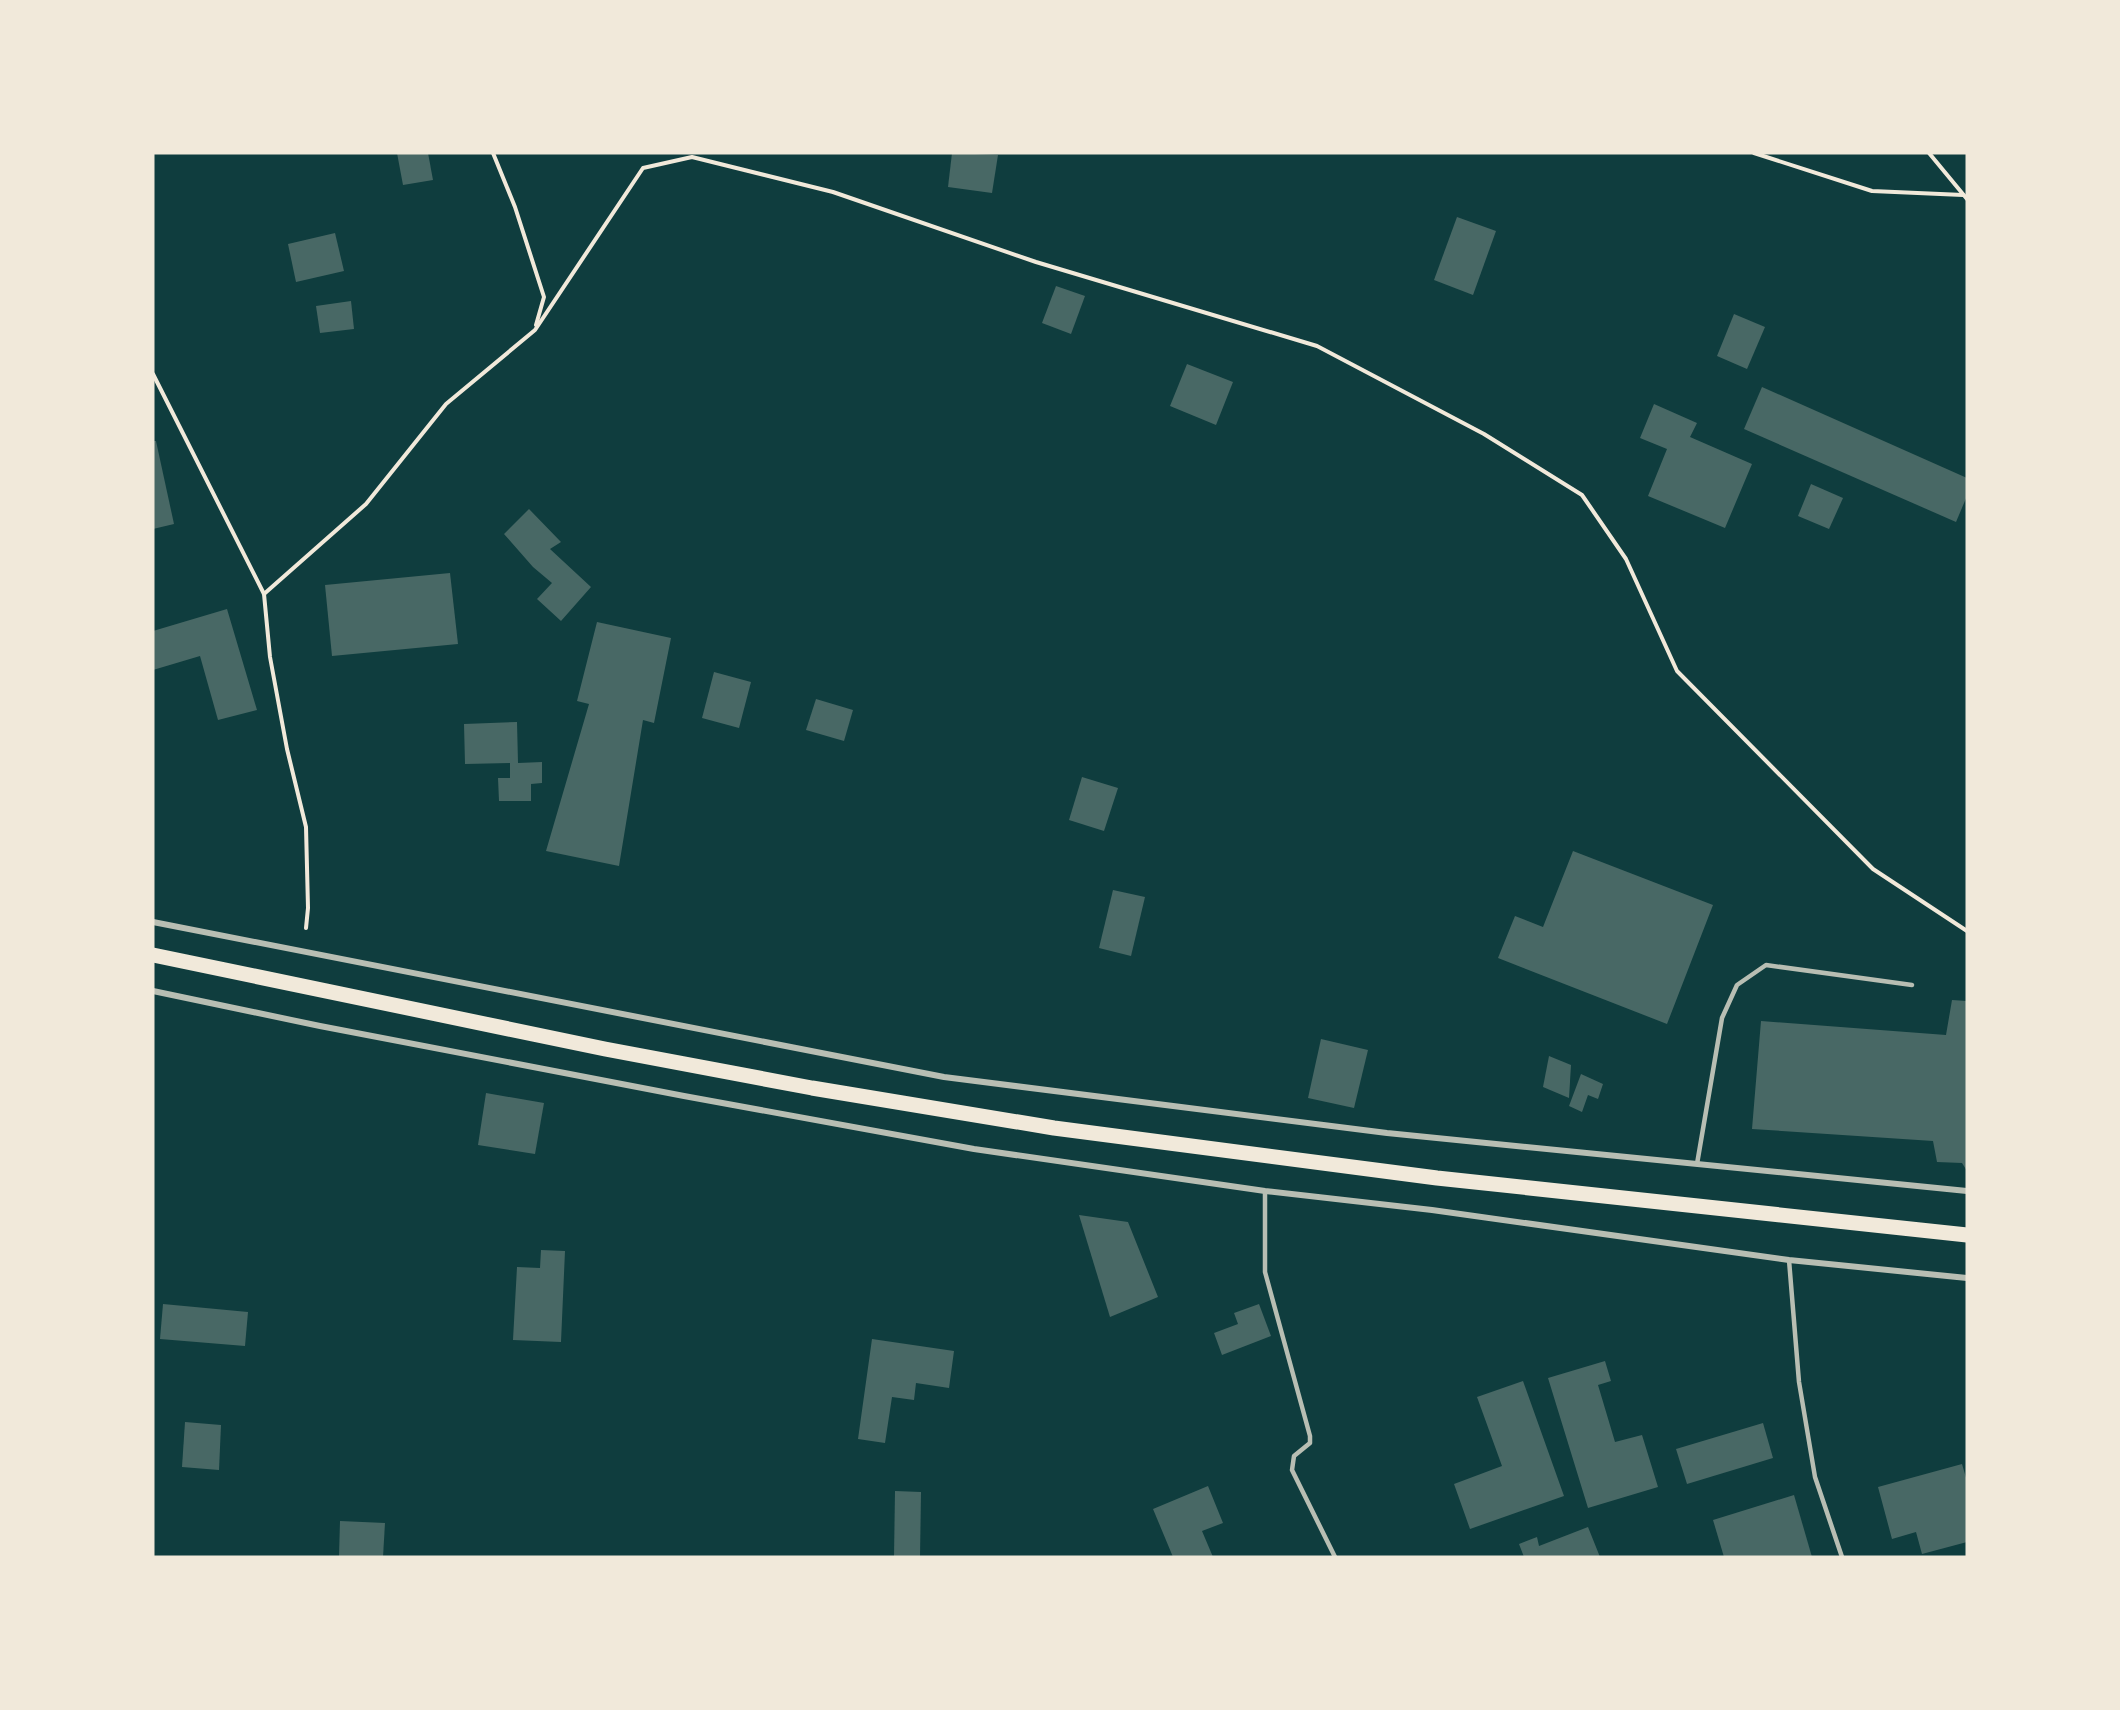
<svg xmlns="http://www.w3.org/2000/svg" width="2120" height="1710" font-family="Overpass,sans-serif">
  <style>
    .building { fill: #486865 }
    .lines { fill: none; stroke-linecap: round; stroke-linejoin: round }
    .path { stroke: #f1e9da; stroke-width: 4 }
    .service { stroke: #b8beb3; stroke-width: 4.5 }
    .minor { stroke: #b8beb3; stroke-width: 6 }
    .primary { stroke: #f1e9da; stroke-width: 15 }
  </style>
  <rect width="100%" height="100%" fill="#0f3d3e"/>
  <g class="building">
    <polygon points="397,153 428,153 433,180 403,185"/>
    <polygon points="952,153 998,155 992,193 948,187"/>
    <polygon points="1457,217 1496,231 1473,295 1434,280"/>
    <polygon points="335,233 344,271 296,282 288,244"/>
    <polygon points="1056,286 1085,296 1071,334 1042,323"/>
    <polygon points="351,301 354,329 320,333 316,306"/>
    <polygon points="1734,314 1765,327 1747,369 1717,356"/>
    <polygon points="1187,364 1233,382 1216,425 1170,406"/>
    <polygon points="1762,387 1967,478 1967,496 1956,522 1744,429"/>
    <polygon points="1654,404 1697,423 1690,437 1752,464 1725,528 1648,496 1667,449 1640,438"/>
    <polygon points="153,441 156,441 174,524 153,529"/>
    <polygon points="1811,484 1843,498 1829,529 1798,516"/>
    <polygon points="529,509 561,542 550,549 591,587 561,621 537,599 552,583 533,567 504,534"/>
    <polygon points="450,573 458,644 332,656 325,585"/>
    <polygon points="227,609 257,710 218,720 200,656 153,670 153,631"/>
    <polygon points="597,622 671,638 654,723 643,720 619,866 546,851 589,704 577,701"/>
    <polygon points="714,672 751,682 739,728 702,718"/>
    <polygon points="816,699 853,710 844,741 806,730"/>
    <polygon points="517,722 518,763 542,762 542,783 531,784 531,801 499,801 498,778 510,778 510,763 465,764 464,724"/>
    <polygon points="1082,777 1118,788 1104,831 1069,820"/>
    <polygon points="1573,851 1713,905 1667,1024 1498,958 1515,916 1543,927"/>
    <polygon points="1113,890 1145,897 1131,956 1099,948"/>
    <polygon points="1952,1000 1967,1001 1967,1171 1962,1163 1937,1162 1933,1141 1752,1129 1761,1021 1946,1035"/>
    <polygon points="1321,1039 1368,1050 1354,1108 1308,1098"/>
    <polygon points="1549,1056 1571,1065 1569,1098 1543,1087"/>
    <polygon points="1581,1074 1603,1084 1598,1099 1588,1095 1582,1112 1569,1106"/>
    <polygon points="486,1093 544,1103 535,1154 478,1145"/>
    <polygon points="1079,1215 1128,1222 1158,1297 1110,1317"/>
    <polygon points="541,1250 565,1251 561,1342 513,1340 517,1267 540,1268"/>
    <polygon points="163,1304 248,1312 245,1346 160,1339"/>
    <polygon points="1259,1304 1271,1336 1222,1355 1214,1333 1238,1324 1234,1313"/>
    <polygon points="872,1339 954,1351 949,1388 916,1383 914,1400 892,1397 885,1443 858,1439"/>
    <polygon points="1605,1361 1611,1381 1598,1385 1615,1442 1642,1435 1658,1487 1588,1508 1548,1378"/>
    <polygon points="1523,1381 1564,1496 1470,1529 1454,1484 1502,1466 1477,1397"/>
    <polygon points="185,1422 221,1425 219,1470 182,1467"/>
    <polygon points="1763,1423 1773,1458 1687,1484 1676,1449"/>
    <polygon points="1962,1464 1967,1481 1967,1542 1922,1554 1916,1532 1892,1539 1878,1487"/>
    <polygon points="1208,1486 1223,1523 1202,1531 1213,1557 1173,1557 1153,1509"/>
    <polygon points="895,1491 921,1492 920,1557 894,1557"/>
    <polygon points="1794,1495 1812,1557 1724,1557 1713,1520"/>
    <polygon points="340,1521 385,1523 383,1557 339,1557"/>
    <polygon points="1588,1527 1600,1557 1524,1557 1519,1544 1537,1537 1539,1546"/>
  </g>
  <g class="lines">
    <g class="path">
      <polyline points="493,153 515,207 544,297 536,325"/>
      <polyline points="1754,153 1872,191 1963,195"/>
      <polyline points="1929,153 1967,199"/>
      <polyline points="153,374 264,594 270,657 287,749 306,827 308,908 306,928"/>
      <polyline points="264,594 366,504 446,404 535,330 643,168 692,157 833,192 1036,262 1317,346 1484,434 1582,495 1626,559 1677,671 1873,869 1967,931"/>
    </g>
    <g class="service">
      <polyline points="1697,1164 1722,1018 1737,985 1766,965 1912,985"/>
      <polyline points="1265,1191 1265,1272 1310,1436 1310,1443 1294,1456 1292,1470 1335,1557"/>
      <polyline points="1789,1260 1799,1382 1815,1477 1842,1557"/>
    </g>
    <g class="minor">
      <polyline points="153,922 944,1077 1387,1133 1967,1191"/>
      <polyline points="153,991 320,1026 684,1096 974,1149 1265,1191 1432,1210 1789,1260 1967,1278"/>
    </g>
    <polyline class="primary" points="153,955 605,1049 812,1088 1054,1128 1437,1178 1967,1235"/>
  </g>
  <rect width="2120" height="1710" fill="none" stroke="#f1e9da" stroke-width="309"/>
</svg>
